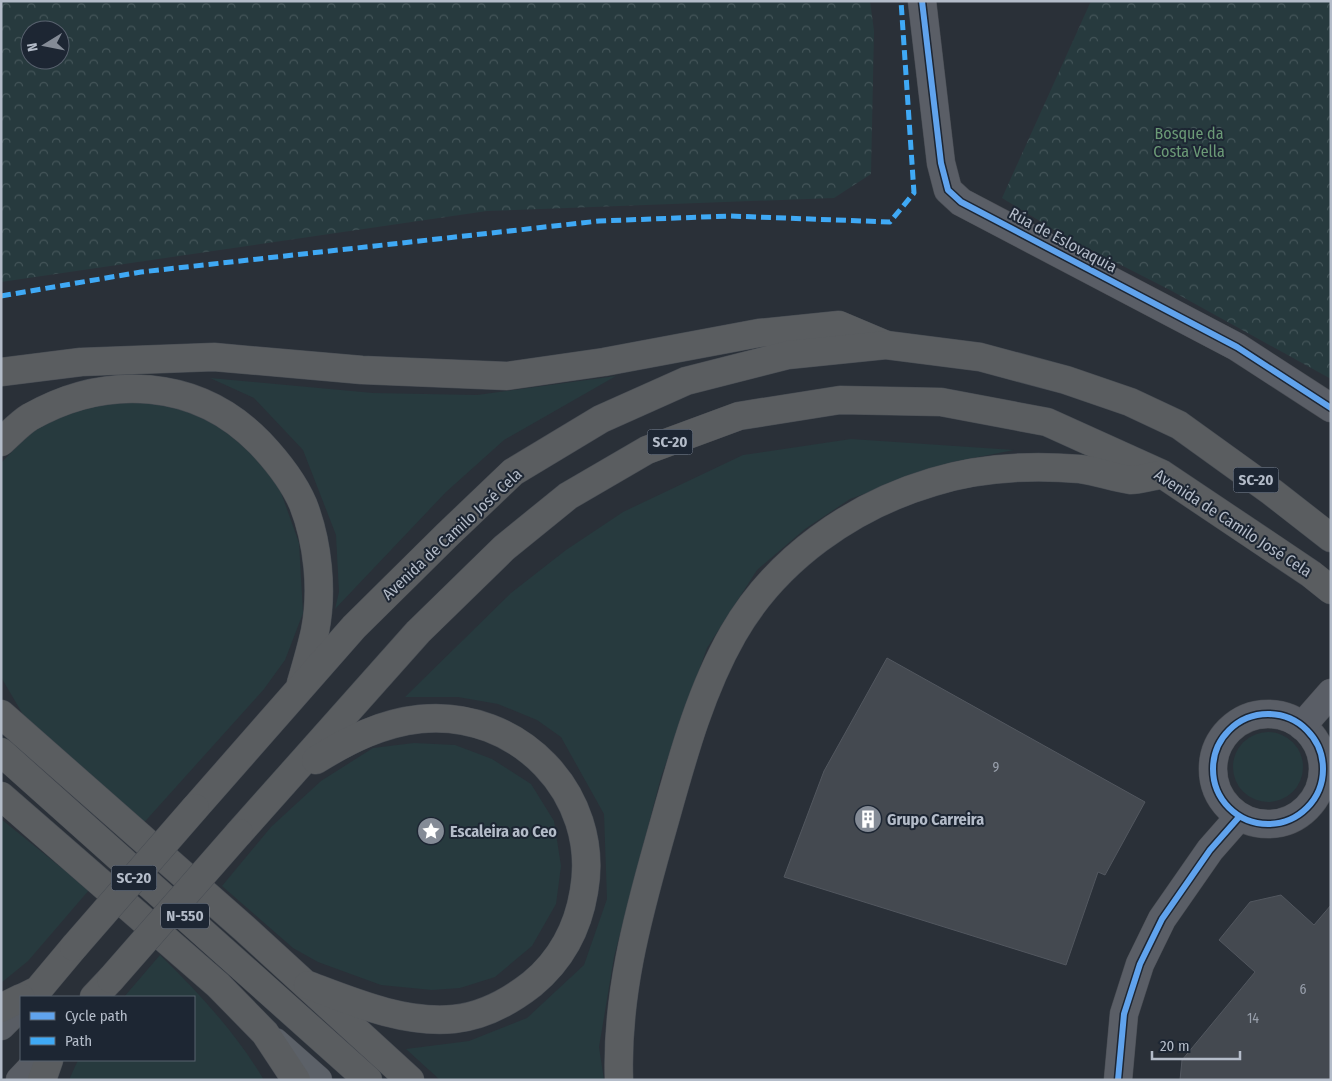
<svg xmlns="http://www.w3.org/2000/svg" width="1332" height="1081" font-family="'Fira Sans Condensed',sans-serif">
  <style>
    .forest { fill: url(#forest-crowns); fill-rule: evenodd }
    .garden { fill: #273a3e }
    .building { fill: #444950; stroke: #52575f }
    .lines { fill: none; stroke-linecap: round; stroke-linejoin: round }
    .street-casing { stroke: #484c53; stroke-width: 29 }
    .secondary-casing { stroke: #484c53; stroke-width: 29 }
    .primary-casing { stroke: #484c55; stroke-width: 29 }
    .highway-casing { stroke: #474c53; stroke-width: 29 }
    .street { stroke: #5a5e66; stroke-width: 28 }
    .secondary { stroke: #595d64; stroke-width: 28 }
    .primary { stroke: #5c6168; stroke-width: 28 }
    .highway { stroke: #5a5d60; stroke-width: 28 }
    .highway-bridge-casing { stroke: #474c53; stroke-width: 29; stroke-linecap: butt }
    .highway-bridge { stroke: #5a5d60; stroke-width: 28 }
    .quiet { stroke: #3fa9f5; stroke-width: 5; stroke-dasharray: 10 5; stroke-linecap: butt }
    .cycleway-casing { stroke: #1d2633; stroke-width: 9 }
    .cycleway { stroke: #60a3ed; stroke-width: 6 }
    .labels { text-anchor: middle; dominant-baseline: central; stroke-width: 4; stroke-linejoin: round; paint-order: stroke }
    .number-label { font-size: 14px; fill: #989fab }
    .shield { fill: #1d2633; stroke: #878f9c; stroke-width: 1 }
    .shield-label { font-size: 15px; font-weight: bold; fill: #b4bcc9 }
    .park-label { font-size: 16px; fill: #6b9a76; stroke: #1d2633 }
    .street-label { font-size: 16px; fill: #b4bcc9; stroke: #1d2633 }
    .poi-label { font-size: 16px; font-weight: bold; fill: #b4bcc9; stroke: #1d2633; text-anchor: start }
  </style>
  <defs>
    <pattern id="forest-crowns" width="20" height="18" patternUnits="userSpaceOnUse" patternTransform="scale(1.25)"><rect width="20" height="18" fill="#273a3e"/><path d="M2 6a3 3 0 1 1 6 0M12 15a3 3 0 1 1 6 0" fill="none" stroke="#445559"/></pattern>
  </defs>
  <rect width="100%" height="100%" fill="#2a3038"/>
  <g class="forest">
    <path d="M 1,1 L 870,1 L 874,31 L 871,174 L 834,198 L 487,211 L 1,282 ZM 30,30 L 60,30 L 60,60 L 30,60 Z"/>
    <polygon points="1091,1 1331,1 1331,379 1170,290 1064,236 1002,198"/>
  </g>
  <g class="garden">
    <polygon points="616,376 504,440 446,492 335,609 339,592 336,535 303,450 254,398 210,378 373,393 477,395"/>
    <polygon points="155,395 207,413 248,448 279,487 299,543 303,613 285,660 264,689 140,827 32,730 1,677 1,463 40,423 96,402"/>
    <polygon points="851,439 1014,450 953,462 850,499 805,529 757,570 707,648 661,777 614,957 599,1047 604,1080 440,1080 406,1049 469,1041 527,1018 584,965 607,899 604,814 561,737 537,720 498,704 458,697 405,697 511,593 566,550 623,512 743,455"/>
    <circle cx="1268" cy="767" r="35"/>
    <polygon points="414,743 455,745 492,759 531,784 554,821 561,866 556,904 532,946 495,977 460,988 432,990 381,985 318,962 293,948 222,886 271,827 321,781 373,748"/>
    <polygon points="1,819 89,890 28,961 1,983"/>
    <path d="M 160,955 C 199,993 236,1033 264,1080 L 69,1080 L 78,1060 L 194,1060 L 194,997 L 124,997 Z"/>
  </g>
  <g class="building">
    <polygon points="887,658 1145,802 1105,875 1098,872 1066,965 784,877 824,771"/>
    <polygon points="1281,895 1314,925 1331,905 1331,1080 1180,1080 1182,1060 1255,972 1219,940 1250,902"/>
  </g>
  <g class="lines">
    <g class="street-casing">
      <g id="street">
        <polyline points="922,1 941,163 948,190 961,202 1237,347 1331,408"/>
        <circle cx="1268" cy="769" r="55"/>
        <polyline points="1302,726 1331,693"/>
        <polyline points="1118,1080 1124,1014 1140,964 1162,919 1210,850 1239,817"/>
      </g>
    </g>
    <g class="secondary-casing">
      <g id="secondary">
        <polyline points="1,1026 21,1006"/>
        <polyline points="20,1080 39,1060"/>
      </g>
    </g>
    <g class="primary-casing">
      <polyline id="primary" points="275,1042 318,1080"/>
    </g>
    <g class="highway-casing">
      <g id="highway">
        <polyline points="1,372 81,362 214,357 362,370 507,376 604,362 759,333 839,325 884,344"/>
        <path d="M 1,442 C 10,434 20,423 30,417 C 106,374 197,378 260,443 C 277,461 293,481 303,504 C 318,542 323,591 315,631 C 311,649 306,666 301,683"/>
        <polyline points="1,714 245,929 410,1080"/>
        <polyline points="1,752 368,1080"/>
        <polyline points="1,796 218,985 265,1033 296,1080"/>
        <polyline points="195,808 354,627 447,535 513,472 601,419 686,381 788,355 886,345 980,357 1066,380 1130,402 1179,425 1272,492 1331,538"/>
        <polyline points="239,833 418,632 504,548 568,496 647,450 739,416 840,400 941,402 1047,422 1162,474 1311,574 1331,590"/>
        <path d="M 308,985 C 353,1002 405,1024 454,1019 C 484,1016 509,1002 532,984 C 561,960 578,928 584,891 C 601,794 518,709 420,719 C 382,723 348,740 316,760"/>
        <polyline points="24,997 38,990 74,947"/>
        <polyline points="94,997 111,979"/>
        <polyline points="1,1008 21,998"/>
        <polyline points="42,1080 49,1060"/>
        <path d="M 619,1080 C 616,997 637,919 659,841 C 679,771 697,697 733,634 C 776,559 852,506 933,482 C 981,467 1031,465 1080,469 C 1097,471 1114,478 1131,480 C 1140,480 1151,476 1160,475"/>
      </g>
    </g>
    <use href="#street" class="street"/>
    <use href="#secondary" class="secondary"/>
    <use href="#primary" class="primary"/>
    <use href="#highway" class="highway"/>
    <g class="highway-bridge-casing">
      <g id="highway-bridge">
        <polyline points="74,947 195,808"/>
        <polyline points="111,979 239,833"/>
      </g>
    </g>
    <use href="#highway-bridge" class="highway-bridge"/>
    <polyline class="quiet" points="1,296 141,272 599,221 730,216 890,222 914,193 901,1"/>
    <g class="cycleway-casing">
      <g id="cycleway">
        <polyline points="922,1 941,163 948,190 961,202 1237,347 1331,408"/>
        <circle cx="1268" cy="769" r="55"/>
        <polyline points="1118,1080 1124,1014 1140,964 1162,919 1210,850 1239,817"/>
      </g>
    </g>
    <use href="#cycleway" class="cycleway"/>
  </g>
  <defs>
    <g id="building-disc" transform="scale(1.4375)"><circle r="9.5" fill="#848b96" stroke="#1d2633"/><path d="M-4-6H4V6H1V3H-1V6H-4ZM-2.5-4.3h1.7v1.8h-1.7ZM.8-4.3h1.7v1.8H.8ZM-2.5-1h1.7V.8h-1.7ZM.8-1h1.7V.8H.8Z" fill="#fff"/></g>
    <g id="sight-disc" transform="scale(1.4375)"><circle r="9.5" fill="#848b96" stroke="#1d2633"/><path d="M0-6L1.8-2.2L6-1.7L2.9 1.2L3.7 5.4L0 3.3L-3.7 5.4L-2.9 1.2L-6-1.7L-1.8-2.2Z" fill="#fff"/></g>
  </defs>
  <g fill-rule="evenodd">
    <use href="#building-disc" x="868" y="819"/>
    <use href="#sight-disc" x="431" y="831"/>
  </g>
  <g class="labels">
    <g class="number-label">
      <text x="996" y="767">9</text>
      <text x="1303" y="989">6</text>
      <text x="1253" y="1018">14</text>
    </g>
    <g class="shield">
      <rect x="647.5" y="429.5" width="45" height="25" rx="4"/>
      <rect x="1233.5" y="467.5" width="45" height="25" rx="4"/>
      <rect x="111.5" y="865.5" width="45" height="25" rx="4"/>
      <rect x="161" y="903.5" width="48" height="25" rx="4"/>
    </g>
    <g class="shield-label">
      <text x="670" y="442">SC-20</text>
      <text x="1256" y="480">SC-20</text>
      <text x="134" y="878">SC-20</text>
      <text x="185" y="916">N-550</text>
    </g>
    <g class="park-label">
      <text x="1189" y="133">Bosque da<tspan x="1189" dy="18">Costa Vella</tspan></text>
    </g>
    <g class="street-label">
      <text transform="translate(1063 240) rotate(28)">Rúa de Eslovaquia</text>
      <text transform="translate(1233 523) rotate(33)">Avenida de Camilo José Cela</text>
      <text transform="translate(452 534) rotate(-43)">Avenida de Camilo José Cela</text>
    </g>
    <g class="poi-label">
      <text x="887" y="819">Grupo Carreira</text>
      <text x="450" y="831">Escaleira ao Ceo</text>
    </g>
  </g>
  <rect width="1332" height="1081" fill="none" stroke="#b4bcc9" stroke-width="5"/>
  <rect x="20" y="996" width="175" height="65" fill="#1d2633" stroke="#59626f"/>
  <rect x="30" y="1012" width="25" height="8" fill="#60a3ed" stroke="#59626f"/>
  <text x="65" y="1021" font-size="15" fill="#b4bcc9">Cycle path</text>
  <rect x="30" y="1037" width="25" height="8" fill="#3fa9f5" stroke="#59626f"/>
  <text x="65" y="1046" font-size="15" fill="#b4bcc9">Path</text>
  <g transform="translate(45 45) rotate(260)"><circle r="24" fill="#1d2633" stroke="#59626f"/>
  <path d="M0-4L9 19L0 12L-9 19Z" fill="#848b96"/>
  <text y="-8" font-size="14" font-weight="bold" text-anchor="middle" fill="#b4bcc9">N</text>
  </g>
  <path d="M1152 1051v8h88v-8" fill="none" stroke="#b4bcc9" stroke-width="2.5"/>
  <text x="1160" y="1051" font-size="15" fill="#b4bcc9" stroke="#1d2633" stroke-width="4" paint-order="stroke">20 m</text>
</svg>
